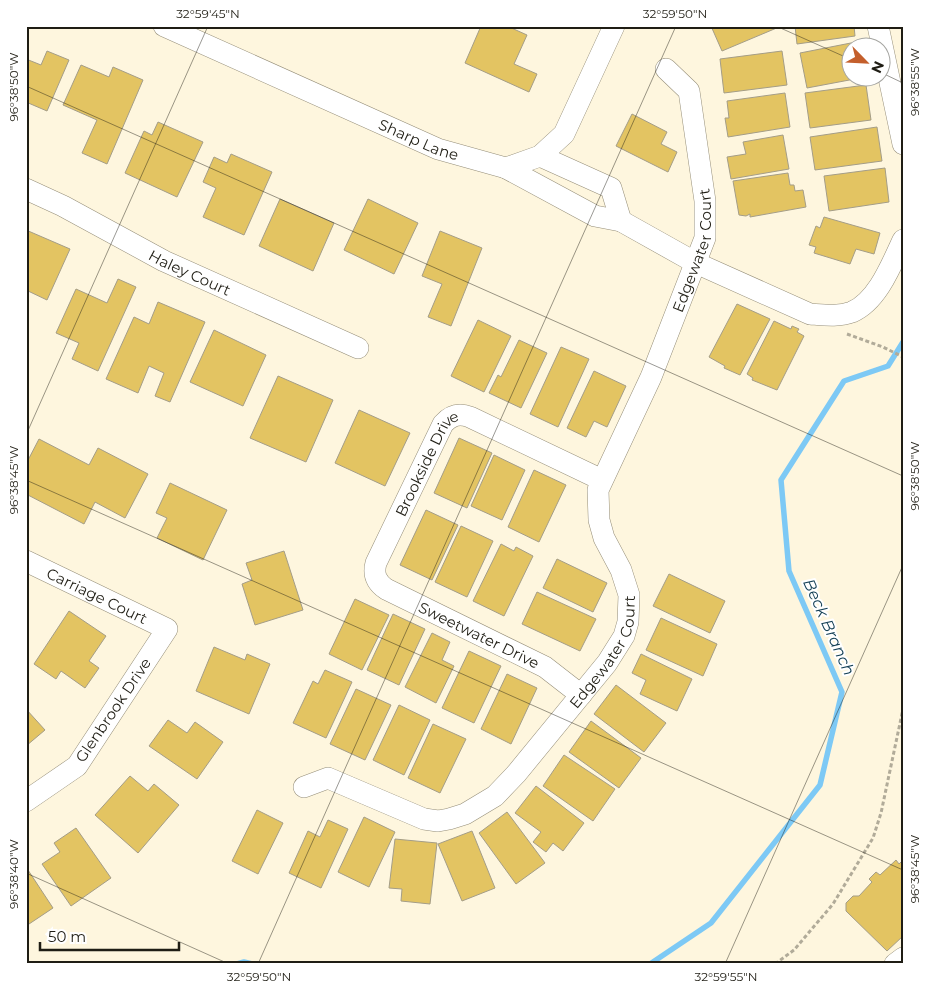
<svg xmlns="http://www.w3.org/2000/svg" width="929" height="990" font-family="Montserrat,sans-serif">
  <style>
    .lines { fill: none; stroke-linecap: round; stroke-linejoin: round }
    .stream { stroke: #7dc9f5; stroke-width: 5.5 }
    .building { fill: #e3c462; stroke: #a49d87 }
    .minor-casing { stroke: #958e79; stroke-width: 22 }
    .path { stroke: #b1ab99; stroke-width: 3; stroke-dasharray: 4 2.5; stroke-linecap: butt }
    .minor { stroke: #fff; stroke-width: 21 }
    .ticks { fill: none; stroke: #1f1d14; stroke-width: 1; stroke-opacity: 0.45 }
    .labels { text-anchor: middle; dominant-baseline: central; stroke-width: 4; stroke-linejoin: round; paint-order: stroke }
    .street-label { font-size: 15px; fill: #1f1d14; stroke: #fff }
    .water-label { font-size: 16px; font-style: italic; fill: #144056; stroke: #fff }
    .neatline { fill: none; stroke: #1f1d14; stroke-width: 2 }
    .ticks-label { font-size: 12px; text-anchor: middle; fill: #1f1d14 }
  </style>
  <rect width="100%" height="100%" fill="#fef6de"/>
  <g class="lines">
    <g class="stream">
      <polyline points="237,964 244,962 252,964"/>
      <polyline points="650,964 711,923 820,785 842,692 789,571 781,480 844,381 888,366 903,342"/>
    </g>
  </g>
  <g class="building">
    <polygon points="481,26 507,26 527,35 514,64 537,74 529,92 465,63"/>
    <polygon points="711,26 779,26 779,27 722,51"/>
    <polygon points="795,26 854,26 855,36 797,44"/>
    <polygon points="861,41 862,48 852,48 852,78 860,78 807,88 800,53"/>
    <polygon points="47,51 69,60 47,111 26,102 26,59 41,65"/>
    <polygon points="782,51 787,85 724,93 720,59"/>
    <polygon points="81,65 109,77 113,67 143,80 107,164 82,153 97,120 63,105"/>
    <polygon points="866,85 871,120 810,128 805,93"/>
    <polygon points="785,93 790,127 728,137 725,118 729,118 727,101"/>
    <polygon points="632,114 667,132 661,144 677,152 668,172 616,146"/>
    <polygon points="158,122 203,142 177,197 125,173 144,131 152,135"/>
    <polygon points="877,127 882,161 815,170 810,137"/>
    <polygon points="783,135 789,169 731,179 727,157 746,154 743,142"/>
    <polygon points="231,154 272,172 244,235 203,217 216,188 203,182 214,157 227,163"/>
    <polygon points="885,168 889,202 829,211 824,176"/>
    <polygon points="788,173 790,185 794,185 795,191 803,190 806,207 750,217 750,214 746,216 739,215 733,181"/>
    <polygon points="280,199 334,223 313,271 259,246"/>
    <polygon points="368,199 418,223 394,274 344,250"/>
    <polygon points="824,217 880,233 874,254 856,249 850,264 814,253 816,247 809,245 816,226 820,228"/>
    <polygon points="26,230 70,249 47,300 26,290"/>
    <polygon points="440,231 482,248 451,326 428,317 442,284 422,276"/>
    <polygon points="118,279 136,287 98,371 72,359 79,343 56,333 76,289 107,303"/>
    <polygon points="158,302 205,322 170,402 155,396 164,373 149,366 138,393 106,379 134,317 149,324"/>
    <polygon points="737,304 770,319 740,375 724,368 725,366 709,357"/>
    <polygon points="478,320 511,336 484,392 451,376"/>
    <polygon points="774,321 791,329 792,326 799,329 797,332 804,336 777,390 752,380 753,378 747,374"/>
    <polygon points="214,330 266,355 243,406 190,382"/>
    <polygon points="519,340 547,353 521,408 489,393 498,375 501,377"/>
    <polygon points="561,347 589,359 558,427 530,414"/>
    <polygon points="594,371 626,386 607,427 594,421 586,437 567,428"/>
    <polygon points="278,376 333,400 306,462 250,438"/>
    <polygon points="359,410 410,433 385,486 335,463"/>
    <polygon points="459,438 492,453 467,508 434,493"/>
    <polygon points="39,439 89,465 98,448 148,474 125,518 95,502 84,524 26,494 26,464"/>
    <polygon points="494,455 525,470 502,520 471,506"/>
    <polygon points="534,470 566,485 539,542 508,527"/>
    <polygon points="170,483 227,510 203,560 157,538 167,518 156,513"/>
    <polygon points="426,510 458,525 432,580 400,565"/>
    <polygon points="461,526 493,541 467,597 435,582"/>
    <polygon points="501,544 514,551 516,547 533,556 504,616 473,601"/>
    <polygon points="284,551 303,610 255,625 242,584 252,580 246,563"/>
    <polygon points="557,559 607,583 593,612 543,588"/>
    <polygon points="669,574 725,601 710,633 653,606"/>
    <polygon points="537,592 596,619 580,651 522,624"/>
    <polygon points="355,599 389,615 362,670 329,654"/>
    <polygon points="69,611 106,636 89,661 99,668 85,688 61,671 56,679 34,664"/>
    <polygon points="393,614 425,629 399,685 367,670"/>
    <polygon points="661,618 717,644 703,676 646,650"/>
    <polygon points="432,633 450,642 442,660 454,666 436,703 405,687"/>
    <polygon points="214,647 245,660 247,654 270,664 249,714 196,691"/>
    <polygon points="469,651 501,666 474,723 442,708"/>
    <polygon points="641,654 692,679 677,711 640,694 646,680 632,673"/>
    <polygon points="325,670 352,682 326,738 293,723 313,681 318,684"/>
    <polygon points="507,674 537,688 511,744 481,729"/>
    <polygon points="616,685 666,723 644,752 594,714"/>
    <polygon points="356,689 391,705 365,760 330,744"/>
    <polygon points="399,705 430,720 404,775 373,760"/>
    <polygon points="26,709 45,730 26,746"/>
    <polygon points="168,720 187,733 195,722 223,742 197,779 149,746"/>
    <polygon points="591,721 641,758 619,788 569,752"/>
    <polygon points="433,724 466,739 440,793 408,778"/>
    <polygon points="564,755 615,789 593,821 543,786"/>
    <polygon points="130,776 148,791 154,784 179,805 138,853 95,815"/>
    <polygon points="536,786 584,823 563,851 553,843 546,852 533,842 541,832 515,813"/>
    <polygon points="257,810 283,823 258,874 232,861"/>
    <polygon points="507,812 545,863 516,884 479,833"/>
    <polygon points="364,817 395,832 369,887 338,872"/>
    <polygon points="328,820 348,829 321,888 289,873 308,831 320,837"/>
    <polygon points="76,828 111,878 71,906 42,864 60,852 54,843"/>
    <polygon points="472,831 495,888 462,901 438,844"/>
    <polygon points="395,839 437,843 430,904 401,901 402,889 389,888"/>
    <polygon points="896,860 899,864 903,860 903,936 887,951 846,911 846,903 853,896 859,896 872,882 869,879 876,872 880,875"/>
    <polygon points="26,867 53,908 26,926"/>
  </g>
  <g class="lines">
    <g class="minor-casing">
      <g id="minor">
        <path id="s1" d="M 164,26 L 438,149 L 506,168 L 540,156 L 564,134 L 614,26"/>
        <polyline points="878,26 903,144"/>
        <polyline points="540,156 611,188 621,221"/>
        <path d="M 506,168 L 595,216 L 621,221 L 696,263 L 810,314 C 824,315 839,317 852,312 C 878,301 892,263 903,240"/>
        <path id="s2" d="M 26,189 L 63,206 L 164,261 L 358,348"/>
        <path id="s3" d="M 26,561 L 167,629 L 77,766 L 26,801"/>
        <path id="s4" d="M 581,695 L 545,667 L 386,589 C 376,582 373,574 376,563 L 443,424 C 451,415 459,413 470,417 L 602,480"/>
        <path id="s5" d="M 304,787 L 328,778 L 424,819 L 438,821 L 449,819 L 465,814 L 495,796 L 516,774 L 607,663 L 624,636 L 628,622 L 629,595 L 621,570 L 604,538 L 599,520 L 598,490 L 651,377 L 705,238 L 705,201 L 689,91 L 666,69"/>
        <polyline points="895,964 903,958"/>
      </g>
    </g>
    <g class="path">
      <polyline points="847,334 883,347 903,357"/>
      <polyline points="775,964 794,950 833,904 873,838 881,813 903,709"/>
    </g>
    <use href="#minor" class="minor"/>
  </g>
  <path class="ticks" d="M 776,26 L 852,60M 882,73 L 903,83M 26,86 L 903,476M 26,435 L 208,26M 26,480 L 903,870M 26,873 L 229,964M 258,964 L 676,26M 725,964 L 903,565"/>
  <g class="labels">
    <g class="street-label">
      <text stroke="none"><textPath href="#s1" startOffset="279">Sharp Lane</textPath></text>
      <text stroke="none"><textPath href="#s5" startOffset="825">Edgewater Court</textPath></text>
      <text stroke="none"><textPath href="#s2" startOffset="184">Haley Court</textPath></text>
      <text stroke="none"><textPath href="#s4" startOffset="365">Brookside Drive</textPath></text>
      <text stroke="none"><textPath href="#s3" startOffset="79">Carriage Court</textPath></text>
      <text transform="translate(479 635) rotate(26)">Sweetwater Drive</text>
      <text stroke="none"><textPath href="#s5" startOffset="390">Edgewater Court</textPath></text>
      <text transform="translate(113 710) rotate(-56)">Glenbrook Drive</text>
    </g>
    <g class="water-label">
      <text transform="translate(829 627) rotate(66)">Beck Branch</text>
    </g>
  </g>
  <rect width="929" height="990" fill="none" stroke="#ffffff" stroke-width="55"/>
  <g transform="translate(866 62) rotate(114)"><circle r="24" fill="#ffffff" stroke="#a5a5a1"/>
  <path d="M0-4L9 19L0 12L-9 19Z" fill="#c45f2c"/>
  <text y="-8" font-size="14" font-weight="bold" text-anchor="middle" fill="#1f1d14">N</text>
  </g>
  <path d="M40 942v8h139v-8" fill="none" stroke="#1f1d14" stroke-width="2.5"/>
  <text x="48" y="942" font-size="15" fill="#1f1d14" stroke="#ffffff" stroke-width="4" paint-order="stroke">50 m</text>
  <rect x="28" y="28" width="874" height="934" class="neatline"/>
  <g class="ticks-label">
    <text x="208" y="18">32°59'45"N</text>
    <text x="675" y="18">32°59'50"N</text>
    <text transform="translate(915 82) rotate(-90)" y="4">96°38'55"W</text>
    <text transform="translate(14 87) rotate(-90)" y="4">96°38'50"W</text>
    <text transform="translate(915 476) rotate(-90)" y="4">96°38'50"W</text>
    <text transform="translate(14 480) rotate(-90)" y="4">96°38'45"W</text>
    <text transform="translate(915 869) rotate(-90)" y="4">96°38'45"W</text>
    <text transform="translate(14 874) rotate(-90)" y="4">96°38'40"W</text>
    <text x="259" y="981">32°59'50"N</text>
    <text x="726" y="981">32°59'55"N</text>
  </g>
</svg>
